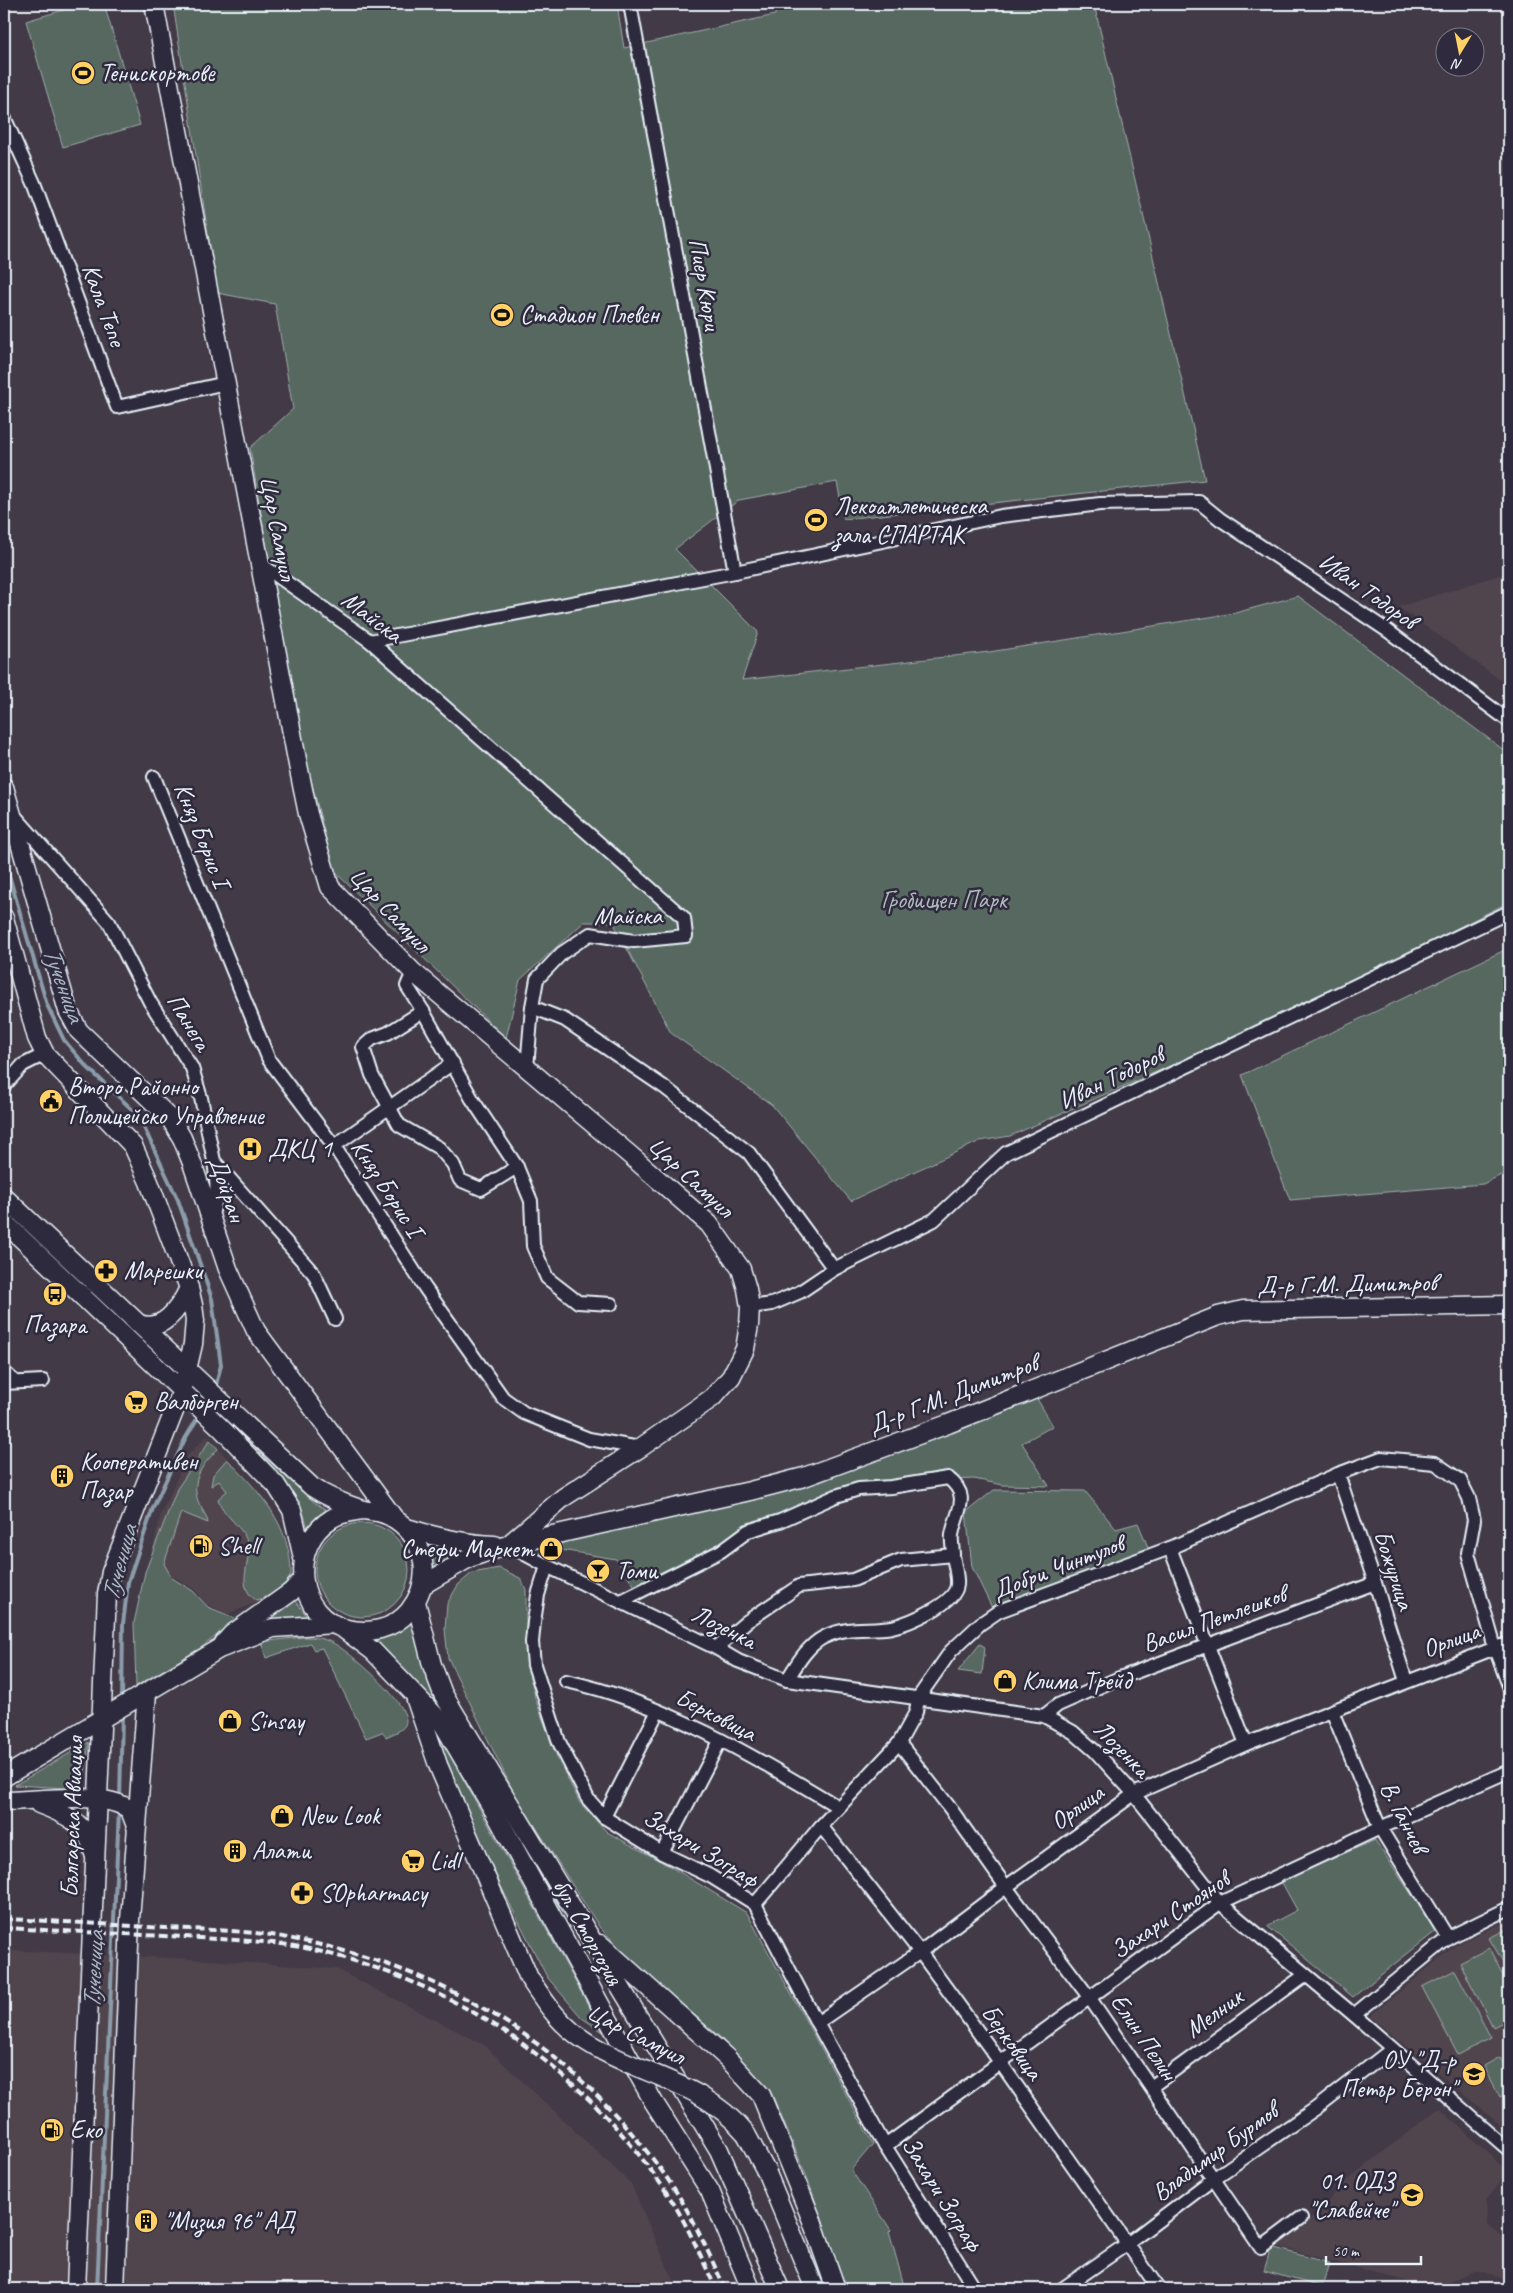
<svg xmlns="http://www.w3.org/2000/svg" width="1513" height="2293" font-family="Caveat,sans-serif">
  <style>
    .built { fill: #51454e }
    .green { fill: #576861; stroke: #a0acac }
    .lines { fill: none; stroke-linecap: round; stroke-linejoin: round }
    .stream { stroke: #8b9cab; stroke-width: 4 }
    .street-casing { stroke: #e8f1f8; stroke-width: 16 }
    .secondary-casing { stroke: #e8f1f8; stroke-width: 21 }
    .street { stroke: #2f2a3d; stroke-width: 12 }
    .secondary { stroke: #2f2a3d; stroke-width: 18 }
    .rail { stroke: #e8f1f8; stroke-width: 4; stroke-dasharray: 8 4; stroke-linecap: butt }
    .secondary-bridge-casing { stroke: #e8f1f8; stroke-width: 21; stroke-linecap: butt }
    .secondary-bridge { stroke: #2f2a3d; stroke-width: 18 }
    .labels { text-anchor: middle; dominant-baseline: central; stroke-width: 5; stroke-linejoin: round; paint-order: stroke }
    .poi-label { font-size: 25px; fill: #e8f1f8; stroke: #2f2a3d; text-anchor: start }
    .street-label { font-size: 25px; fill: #e8f1f8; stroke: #2f2a3d }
    .park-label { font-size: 25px; fill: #aebabc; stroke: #2f2a3d }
    .water-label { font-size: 26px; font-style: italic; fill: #aab8c4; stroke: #2f2a3d }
  </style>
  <rect width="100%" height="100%" fill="#433a47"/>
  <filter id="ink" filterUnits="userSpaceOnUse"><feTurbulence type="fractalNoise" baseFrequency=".02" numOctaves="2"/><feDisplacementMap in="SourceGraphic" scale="10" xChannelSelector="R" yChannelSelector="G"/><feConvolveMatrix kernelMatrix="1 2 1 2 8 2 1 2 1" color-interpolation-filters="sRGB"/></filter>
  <g filter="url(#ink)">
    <g class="built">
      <polygon points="1509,572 1509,686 1399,607"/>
      <polygon points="207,1436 272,1508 286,1544 292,1569 289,1581 278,1591 265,1599 227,1614 207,1604 193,1588 164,1571 151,1555 161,1514 187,1456"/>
      <polygon points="1509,1920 1509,2132 1370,2016 1456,1945"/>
      <polygon points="4,1950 208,1960 336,1969 484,2045 631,2184 677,2289 4,2289"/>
      <polygon points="1439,2108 1507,2171 1486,2202 1487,2224 1509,2243 1509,2280 1475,2271 1432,2288 1273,2245 1320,2213 1338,2188"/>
    </g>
    <g class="green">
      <polygon points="84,4 104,4 140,125 63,147 26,21"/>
      <polygon points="173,4 617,4 624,48 775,15 776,4 1094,4 1205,480 844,519 837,482 739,500 675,549 758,632 742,680 989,652 1235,613 1298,596 1509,754 1509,902 1286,1015 1010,1136 980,1141 851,1201 772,1105 671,1033 613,922 584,922 520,980 506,1038 334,871 308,768 281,633 250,448 293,409 275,304 217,293"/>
      <polygon points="1509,948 1509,1171 1483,1184 1290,1200 1242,1075"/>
      <polygon points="1036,1397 1053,1426 1022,1443 1049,1486 1003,1485 974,1479 877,1484 846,1489 777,1516 636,1588 616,1559 561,1550 561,1538 779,1492 820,1482"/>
      <path d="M 237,1433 L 314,1502 L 328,1511 L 308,1530 C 300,1485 265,1466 237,1433 Z"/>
      <path d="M 210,1440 L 218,1449 C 204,1463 190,1479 198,1501 C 201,1509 206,1513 208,1523 L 181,1512 L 164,1564 L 172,1578 L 193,1591 L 208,1607 L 237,1619 L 202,1647 L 136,1686 L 134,1623 L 145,1572 L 177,1489 Z"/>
      <path d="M 227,1459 C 260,1492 291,1525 291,1575 C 284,1588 270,1597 256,1600 C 235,1586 251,1565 248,1545 C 245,1527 223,1517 218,1499 L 227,1491 L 219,1481 L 211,1486 L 213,1475 Z"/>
      <polygon points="994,1490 1085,1491 1116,1529 1138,1523 1148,1547 1140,1553 992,1608 972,1567 966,1512"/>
      <circle cx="362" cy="1570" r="47"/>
      <polygon points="426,1537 476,1548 433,1572"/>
      <polygon points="499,1568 520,1578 526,1589 526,1640 535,1698 557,1757 580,1803 607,1832 671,1867 747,1913 873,2144 851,2170 891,2230 889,2232 905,2289 846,2289 807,2177 771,2092 721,2038 640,1968 600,1928 514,1793 448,1658 445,1629 447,1604 458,1585 472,1573"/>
      <polygon points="294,1598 308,1618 257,1626"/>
      <polygon points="417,1616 466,1745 560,1908 557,1910 490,1796 372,1640 381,1637"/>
      <path d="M 303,1637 C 314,1637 323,1638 333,1643 C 349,1651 415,1707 405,1725 C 402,1731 392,1734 386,1737 L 382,1732 L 366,1738 L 322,1648 L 314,1650 L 310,1643 L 266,1658 L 261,1642 Z"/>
      <polygon points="980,1644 985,1647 982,1674 958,1671"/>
      <polygon points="89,1742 83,1786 66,1788 15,1785"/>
      <polygon points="439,1745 445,1746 603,2032 582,2018 547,1977 479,1843"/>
      <polygon points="1375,1840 1436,1931 1353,1997 1267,1926 1297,1910 1281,1881"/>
      <polygon points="1509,1928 1509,1972 1489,1938"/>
      <polygon points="1489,1948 1509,1987 1509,2019 1493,2027 1460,1963"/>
      <polygon points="1455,1970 1491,2038 1458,2055 1422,1987"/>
      <polygon points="1500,2057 1509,2075 1509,2092 1500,2097 1484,2066"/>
      <polygon points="1271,2247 1329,2263 1322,2287 1264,2271"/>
    </g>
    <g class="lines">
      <g class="stream">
        <polyline points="4,858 47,1005 64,1040 85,1065 138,1115 178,1200 212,1299 221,1365 215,1389"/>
        <polyline points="122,1702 123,1624 128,1582 153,1508 185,1439 200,1414"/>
        <polyline points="120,1799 122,1714"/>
        <polyline points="97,2289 119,1811"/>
      </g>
      <g class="street-casing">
        <g id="street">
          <polyline points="630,4 735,572"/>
          <polyline points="4,117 34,183 117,407 226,383"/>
          <polyline points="259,563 370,641 684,918 686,936 634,941 590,934 562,953 537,979 532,1007 565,1020 664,1087 749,1153 834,1269"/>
          <polyline points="370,641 735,572 1001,516 1100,504 1199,502 1220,519 1388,631 1509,721"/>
          <polyline points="154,777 269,1060 334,1146 425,1288 503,1398 524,1413 589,1439 640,1448"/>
          <polyline points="14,815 109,922 150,1002 192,1068 201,1098 214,1161 314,1274 335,1319"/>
          <polyline points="413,972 407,986 423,1011 472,1099 517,1167 531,1201 533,1246 547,1278 578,1302 611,1304"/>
          <polyline points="423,1011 388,1033 372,1039 363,1047 372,1075 399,1125 439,1148 453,1164 460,1180 481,1189 517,1167"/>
          <polyline points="527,1068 532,1007"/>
          <polyline points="4,1086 23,1065 45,1054"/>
          <polyline points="334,1146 453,1063"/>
          <path d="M 210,1219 C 219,1198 217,1183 214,1161"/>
          <polyline points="750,1307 772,1304 800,1292 834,1269 934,1220 1006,1153 1509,912"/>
          <polyline points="4,1372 15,1382"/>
          <polyline points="4,1383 43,1381"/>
          <polyline points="1338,1474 1375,1583 1406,1681"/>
          <polyline points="508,1545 547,1566 716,1648 738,1661 787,1680 1044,1716 1073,1732 1095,1751 1134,1794 1220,1903 1354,2015 1509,2150"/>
          <polyline points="1170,1548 1246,1744"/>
          <polyline points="547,1566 538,1595 534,1622 532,1642 534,1665 559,1742 588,1799 604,1817 662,1853 710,1876 755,1904 817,2023 885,2146 975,2289"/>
          <path d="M 621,1601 L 721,1551 L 748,1531 L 780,1521 L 836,1496 L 859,1489 L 891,1487 L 948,1478 C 972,1496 956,1512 952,1535 C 951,1541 953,1548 953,1555 L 901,1560 L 853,1580 L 799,1586 L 746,1622 L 716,1648"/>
          <path d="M 787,1680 C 797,1664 807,1646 824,1637 C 848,1625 868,1631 892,1627 C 909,1623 955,1604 957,1585 C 958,1576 954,1564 953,1555"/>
          <path d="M 566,1681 C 660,1701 756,1757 838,1807"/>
          <polyline points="1332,1711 1380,1828 1448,1938"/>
          <polyline points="1044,1716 1058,1705 1117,1679 1375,1583"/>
          <polyline points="899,1743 950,1808 1006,1887 1089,1997 1261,2248 1301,2218"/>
          <polyline points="604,1817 658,1711"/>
          <polyline points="821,1826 920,1952 1000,2062 1159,2289"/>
          <polyline points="662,1853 720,1741"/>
          <polyline points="755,1904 821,1826 899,1743 916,1712 918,1698 951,1651 980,1624 999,1611 1170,1548 1338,1474 1381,1458 1435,1463 1460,1480 1469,1498 1474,1520 1468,1553 1495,1648 1509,1686"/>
          <polyline points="1354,2015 1448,1938 1509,1908"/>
          <polyline points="817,2023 920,1952 1006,1887 1134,1794 1246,1744 1495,1648 1509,1644"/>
          <polyline points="1151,2087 1305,1975"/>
          <polyline points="885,2146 1220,1903 1380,1828 1509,1771"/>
          <polyline points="1062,2289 1127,2244 1213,2179 1315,2109 1392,2049"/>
        </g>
      </g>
      <g class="secondary-casing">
        <g id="secondary">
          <polyline points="154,4 298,765 308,814 330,887 413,972 630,1155 709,1224 741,1269 747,1289 750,1307 749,1325 745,1349 731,1377 712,1398 640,1448 564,1497 508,1545"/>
          <polyline points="4,787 68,1011 79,1031 170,1118 182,1138 192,1163 228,1269 256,1331 394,1518"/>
          <polyline points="4,918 37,1038 45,1054 133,1146 149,1182 189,1288 193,1305 195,1321 193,1344 182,1391 111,1572 107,1594 76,2289"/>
          <path d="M 4,1197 L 312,1487 C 327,1497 342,1503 360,1509 C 366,1511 372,1511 378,1512 C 402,1518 420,1539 423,1562 C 426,1580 420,1597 409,1611 C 393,1630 369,1634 347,1629 C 296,1618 288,1546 331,1519 C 340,1513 352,1512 363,1510"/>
          <polyline points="4,1222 222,1429 276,1485 292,1510 303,1558"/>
          <path d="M 137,1323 C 162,1335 180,1307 189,1288"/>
          <path d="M 407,1528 C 436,1537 464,1544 495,1545"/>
          <polyline points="423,1585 469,1558 508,1545 750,1491 804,1477 948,1424 1218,1316 1243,1310 1509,1305"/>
          <polyline points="416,1602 432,1665 443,1694 719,2150 780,2289"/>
          <polyline points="345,1630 373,1651 443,1724 494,1811 653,2101 710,2191 751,2289"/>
          <polyline points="224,1643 232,1634 291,1592 303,1579"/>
          <polyline points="416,1700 438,1765 529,1978"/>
          <polyline points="4,1777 219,1649 273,1628 334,1624"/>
          <path d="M 4,1801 C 37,1801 104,1790 130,1810 L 136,1826"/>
          <path d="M 39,1804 C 63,1813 90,1824 94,1854"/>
          <polyline points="600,1944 727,2058 761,2095 811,2218 836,2289"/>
          <polyline points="746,2134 766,2171 815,2289"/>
          <polyline points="115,2289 130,1920 147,1692"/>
        </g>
      </g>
      <use href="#street" class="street"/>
      <use href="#secondary" class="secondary"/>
      <g class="rail">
        <path d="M 4,1919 C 58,1921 112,1925 166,1928 C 206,1930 248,1930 288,1938 C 421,1963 532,2021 622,2122 C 644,2147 666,2174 683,2203 C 699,2231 712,2260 725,2289"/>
        <path d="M 4,1928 C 64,1931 124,1934 185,1937 C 224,1940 266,1940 305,1948 C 458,1981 590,2072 674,2204 C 690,2231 703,2261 716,2289"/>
      </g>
      <g class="secondary-bridge-casing">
        <path id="secondary-bridge" d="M 529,1978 C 543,1999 557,2021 578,2036 C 634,2076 699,2077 746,2134"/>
      </g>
      <use href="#secondary-bridge" class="secondary-bridge"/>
    </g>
  </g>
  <defs>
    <g id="stadium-disc" transform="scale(1.25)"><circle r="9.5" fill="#ffd166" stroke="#2f2a3d"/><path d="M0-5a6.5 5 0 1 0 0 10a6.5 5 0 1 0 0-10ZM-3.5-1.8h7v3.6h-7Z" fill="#111"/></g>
    <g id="civic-disc" transform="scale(1.25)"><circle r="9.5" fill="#ffd166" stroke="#2f2a3d"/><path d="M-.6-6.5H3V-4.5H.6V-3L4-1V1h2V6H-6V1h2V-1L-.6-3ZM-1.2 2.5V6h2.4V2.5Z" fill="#111"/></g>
    <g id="hospital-disc" transform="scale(1.25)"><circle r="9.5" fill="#ffd166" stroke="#2f2a3d"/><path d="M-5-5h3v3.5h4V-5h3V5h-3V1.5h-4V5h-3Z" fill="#111"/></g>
    <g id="pharmacy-disc" transform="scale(1.25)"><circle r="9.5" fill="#ffd166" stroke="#2f2a3d"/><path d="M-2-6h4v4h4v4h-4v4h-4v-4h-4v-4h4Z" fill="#111"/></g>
    <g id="bus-disc" transform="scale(1.25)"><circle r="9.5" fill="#ffd166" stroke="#2f2a3d"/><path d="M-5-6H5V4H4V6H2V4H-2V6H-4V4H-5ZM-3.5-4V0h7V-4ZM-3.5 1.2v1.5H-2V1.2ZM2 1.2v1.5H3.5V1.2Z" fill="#111"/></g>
    <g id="supermarket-disc" transform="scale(1.25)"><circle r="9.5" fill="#ffd166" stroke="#2f2a3d"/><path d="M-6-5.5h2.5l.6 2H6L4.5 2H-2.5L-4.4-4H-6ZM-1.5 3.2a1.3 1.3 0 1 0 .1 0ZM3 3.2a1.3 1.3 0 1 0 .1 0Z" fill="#111"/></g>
    <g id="building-disc" transform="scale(1.25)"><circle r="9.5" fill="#ffd166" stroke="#2f2a3d"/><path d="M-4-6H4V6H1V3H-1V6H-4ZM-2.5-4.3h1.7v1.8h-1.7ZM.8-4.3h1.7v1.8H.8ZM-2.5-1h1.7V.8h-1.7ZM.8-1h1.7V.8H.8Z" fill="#111"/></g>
    <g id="fuel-disc" transform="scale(1.25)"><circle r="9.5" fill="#ffd166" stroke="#2f2a3d"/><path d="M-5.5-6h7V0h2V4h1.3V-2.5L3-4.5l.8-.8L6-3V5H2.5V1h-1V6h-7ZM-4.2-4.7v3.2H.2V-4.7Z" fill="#111"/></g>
    <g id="shop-disc" transform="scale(1.25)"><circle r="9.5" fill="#ffd166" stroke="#2f2a3d"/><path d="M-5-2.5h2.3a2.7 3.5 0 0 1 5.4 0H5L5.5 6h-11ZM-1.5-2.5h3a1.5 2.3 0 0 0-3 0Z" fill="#111"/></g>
    <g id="bar-disc" transform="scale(1.25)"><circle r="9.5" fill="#ffd166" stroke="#2f2a3d"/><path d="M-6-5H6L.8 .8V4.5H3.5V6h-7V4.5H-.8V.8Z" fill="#111"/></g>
    <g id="school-disc" transform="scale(1.25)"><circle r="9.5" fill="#ffd166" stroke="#2f2a3d"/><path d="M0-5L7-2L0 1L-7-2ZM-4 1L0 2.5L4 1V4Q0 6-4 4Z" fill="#111"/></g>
  </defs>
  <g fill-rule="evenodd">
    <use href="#stadium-disc" x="83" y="73"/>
    <use href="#stadium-disc" x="502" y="315"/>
    <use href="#stadium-disc" x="816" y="520"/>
    <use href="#civic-disc" x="51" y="1101"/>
    <use href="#hospital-disc" x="250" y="1149"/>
    <use href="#pharmacy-disc" x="106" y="1271"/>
    <use href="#bus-disc" x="55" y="1294"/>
    <use href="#supermarket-disc" x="136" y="1402"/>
    <use href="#building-disc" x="62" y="1476"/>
    <use href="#fuel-disc" x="201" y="1546"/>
    <use href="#shop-disc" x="551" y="1549"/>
    <use href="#bar-disc" x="598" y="1571"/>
    <use href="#shop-disc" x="1005" y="1681"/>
    <use href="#shop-disc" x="230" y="1721"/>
    <use href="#shop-disc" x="282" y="1816"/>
    <use href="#building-disc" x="235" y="1851"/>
    <use href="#supermarket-disc" x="413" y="1861"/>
    <use href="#pharmacy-disc" x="302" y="1893"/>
    <use href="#school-disc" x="1474" y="2074"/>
    <use href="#fuel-disc" x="52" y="2130"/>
    <use href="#school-disc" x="1412" y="2195"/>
    <use href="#building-disc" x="146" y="2221"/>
  </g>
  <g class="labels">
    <g class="poi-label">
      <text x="100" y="73">Тенискортове</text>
      <text x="520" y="315">Стадион Плевен</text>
      <text x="834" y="506">Лекоатлетическа<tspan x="834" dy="29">зала СПАРТАК</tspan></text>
      <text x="68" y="1087">Второ Районно<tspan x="68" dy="29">Полицейско Управление</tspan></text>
      <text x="268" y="1149">ДКЦ 1</text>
      <text x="124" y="1271">Марешки</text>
      <text x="55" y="1325" text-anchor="middle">Пазара</text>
      <text x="154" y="1402">Валборген</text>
      <text x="80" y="1462">Кооперативен<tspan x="80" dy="29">Пазар</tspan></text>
      <text x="218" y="1546">Shell</text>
      <text x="534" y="1549" text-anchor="end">Стефи Маркет</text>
      <text x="616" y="1571">Томи</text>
      <text x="1022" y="1681">Клима Трейд</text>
      <text x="248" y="1721">Sinsay</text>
      <text x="300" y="1816">New Look</text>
      <text x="252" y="1851">Алати</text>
      <text x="430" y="1861">Lidl</text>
      <text x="320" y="1893">SOpharmacy</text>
      <text x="1456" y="2060" text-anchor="end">ОУ "Д-р<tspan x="1456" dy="29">Петър Берон"</tspan></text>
      <text x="70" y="2130">Еко</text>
      <text x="1394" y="2181" text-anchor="end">01. ОДЗ<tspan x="1394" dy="29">"Славейче"</tspan></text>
      <text x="164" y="2221">"Мизия 96" АД</text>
    </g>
    <g class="street-label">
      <text transform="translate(705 284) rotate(80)">Пиер Кюри</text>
      <text transform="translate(104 305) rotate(70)">Кала Тепе</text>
      <text transform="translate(278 528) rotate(79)">Цар Самуил</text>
      <text transform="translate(1368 591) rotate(35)">Иван Тодоров</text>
      <text transform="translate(372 617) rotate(37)">Майска</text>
      <text transform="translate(202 835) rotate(68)">Княз Борис I</text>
      <text transform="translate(390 910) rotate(47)">Цар Самуил</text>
      <text transform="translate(628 916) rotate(-1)">Майска</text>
      <text transform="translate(189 1022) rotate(59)">Панега</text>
      <text transform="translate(1111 1078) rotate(-26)">Иван Тодоров</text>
      <text transform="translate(691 1177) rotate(43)">Цар Самуил</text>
      <text transform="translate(387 1188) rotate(57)">Княз Борис I</text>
      <text transform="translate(227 1189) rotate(71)">Дойран</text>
      <text transform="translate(1347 1284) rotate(-1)">Д-р Г.М. Димитров</text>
      <text transform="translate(953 1394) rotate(-21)">Д-р Г.М. Димитров</text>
      <text transform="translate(1058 1567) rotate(-21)">Добри Чинтулов</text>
      <text transform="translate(1394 1570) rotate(72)">Божурица</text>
      <text transform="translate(1214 1619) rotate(-20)">Васил Петлешков</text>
      <text transform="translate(724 1627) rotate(27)">Лозенка</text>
      <text transform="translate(1451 1640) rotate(-20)">Орлица</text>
      <text transform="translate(716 1715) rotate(27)">Берковица</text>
      <text transform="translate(1122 1749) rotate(46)">Лозенка</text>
      <text transform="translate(1077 1807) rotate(-36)">Орлица</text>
      <text transform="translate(72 1817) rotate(-88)">Българска Авиация</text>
      <text transform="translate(1404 1817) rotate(63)">В. Ганчев</text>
      <text transform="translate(701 1848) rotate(31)">Захари Зограф</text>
      <text transform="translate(1170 1915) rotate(-34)">Захари Стоянов</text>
      <text transform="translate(588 1932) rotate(61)">бул. Сторгозия</text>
      <text transform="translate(1214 2013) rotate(-36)">Мелник</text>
      <text transform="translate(636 2034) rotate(27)">Цар Самуил</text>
      <text transform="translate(1144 2037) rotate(56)">Елин Пелин</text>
      <text transform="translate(1012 2042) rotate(54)">Берковица</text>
      <text transform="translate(1215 2152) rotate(-36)">Владимир Бурмов</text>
      <text transform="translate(942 2194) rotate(58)">Захари Зограф</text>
    </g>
    <g class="park-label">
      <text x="944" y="900">Гробищен Парк</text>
    </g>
    <g class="water-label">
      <text transform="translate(64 984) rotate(70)">Тученица</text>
      <text transform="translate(119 1563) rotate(-75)">Тученица</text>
      <text transform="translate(93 1970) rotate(-87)">Тученица</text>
    </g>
  </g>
  <rect width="1513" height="2293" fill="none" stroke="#2f2a3d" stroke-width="20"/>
  <rect x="10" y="10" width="1493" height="2273" fill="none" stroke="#e8f1f8" stroke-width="2" filter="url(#ink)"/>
  <g transform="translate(1460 52) rotate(190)"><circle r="24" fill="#2f2a3d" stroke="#797a88"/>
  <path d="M0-4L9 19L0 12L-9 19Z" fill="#ffd166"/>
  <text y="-8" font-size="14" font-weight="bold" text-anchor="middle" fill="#e8f1f8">N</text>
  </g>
  <path d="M1326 2256v8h95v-8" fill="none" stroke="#e8f1f8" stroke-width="2.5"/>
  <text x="1333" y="2256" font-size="15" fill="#e8f1f8" stroke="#2f2a3d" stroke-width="4" paint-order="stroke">50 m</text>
</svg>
